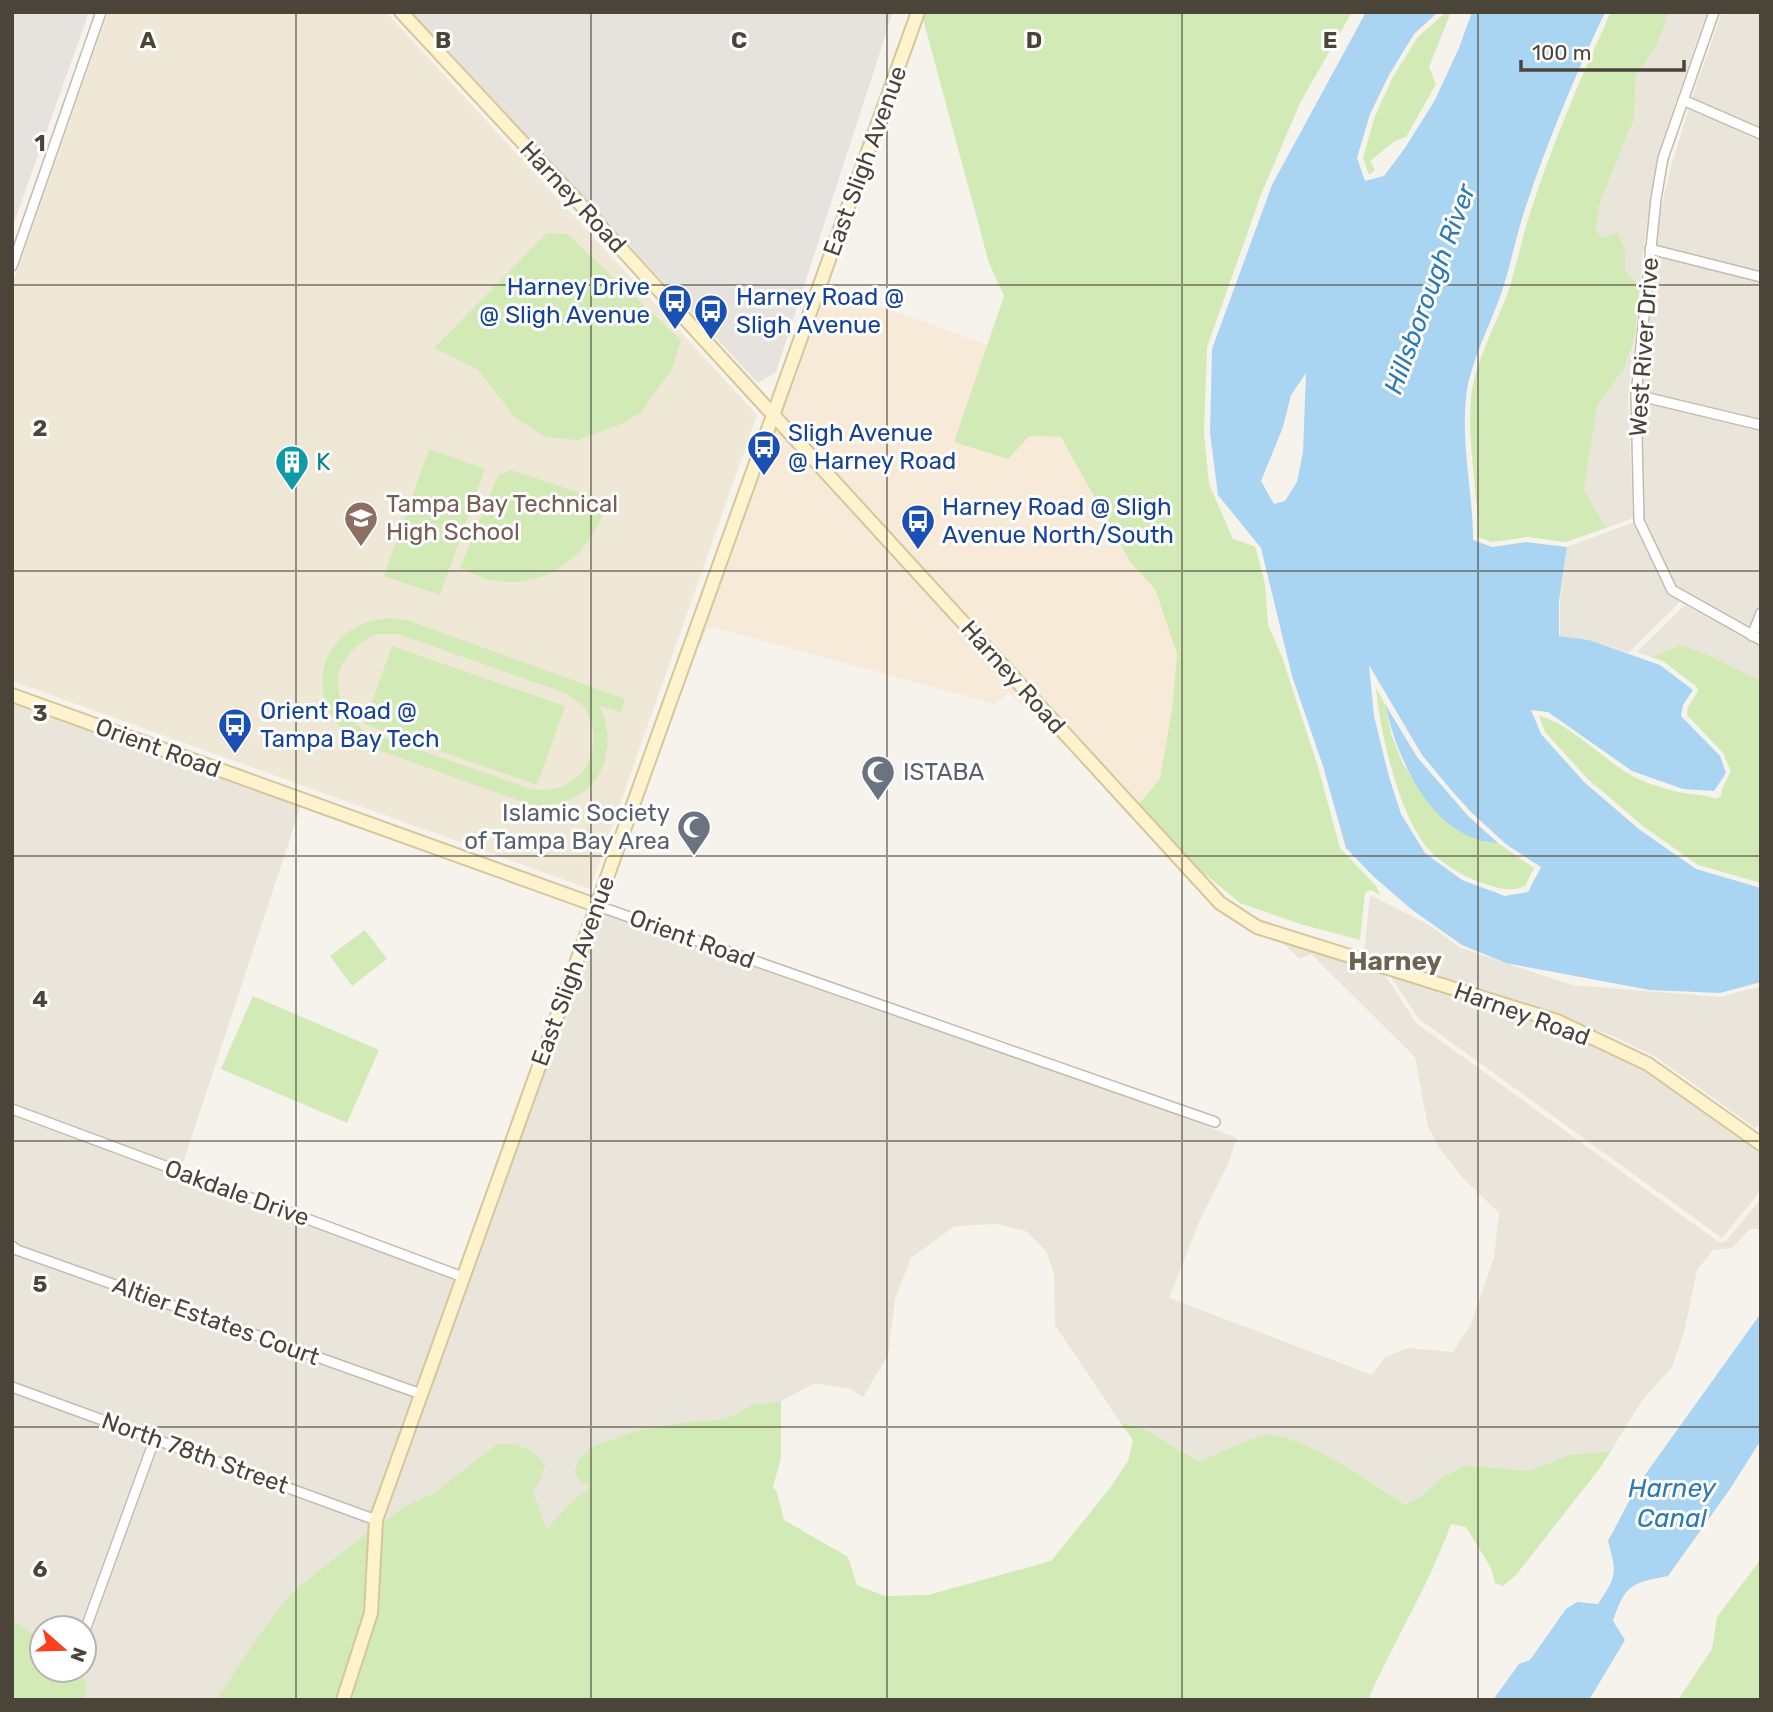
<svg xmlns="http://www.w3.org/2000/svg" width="1773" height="1712" font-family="Rubik,sans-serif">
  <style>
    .residential { fill: #eae5da }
    .commercial { fill: #f7ead8 }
    .industrial { fill: #e6e2dd }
    .education { fill: #efe8d6 }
    .green { fill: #d2eab5; fill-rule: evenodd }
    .water { fill: #a9d4f2; fill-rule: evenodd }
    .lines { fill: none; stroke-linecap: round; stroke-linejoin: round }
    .street-casing { stroke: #c2bbae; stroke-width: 12 }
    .secondary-casing { stroke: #d6c79b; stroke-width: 16 }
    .street { stroke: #fff; stroke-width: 9 }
    .secondary { stroke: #fff3cd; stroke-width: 12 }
    .grid { fill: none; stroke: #4b4439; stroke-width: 2; stroke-opacity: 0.55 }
    .labels { text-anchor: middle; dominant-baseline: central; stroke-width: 6; stroke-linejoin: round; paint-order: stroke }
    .street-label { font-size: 24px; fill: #4b4439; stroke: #fff }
    .transit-label { font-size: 24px; fill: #164399; stroke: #fff; text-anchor: start }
    .culture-label { font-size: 24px; fill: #0d838f; stroke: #fff; text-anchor: start }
    .education-label { font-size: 24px; fill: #785e54; stroke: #fff; text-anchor: start }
    .worship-label { font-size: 24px; fill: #5b616d; stroke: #fff; text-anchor: start }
    .water-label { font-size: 26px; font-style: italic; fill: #2e7ab2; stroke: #fff }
    .neighbourhood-label { font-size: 26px; font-weight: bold; fill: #6e6250; stroke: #fff }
    .grid-label { font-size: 23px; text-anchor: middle; font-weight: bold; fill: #4b4439; stroke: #fff; stroke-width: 6; stroke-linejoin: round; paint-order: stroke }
  </style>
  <rect width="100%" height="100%" fill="#f6f3ec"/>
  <g class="residential">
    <polygon points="1669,12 1707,12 1657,156 1643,253 1640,286 1625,271 1625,249 1616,232 1601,238 1596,228 1600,202 1634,119 1636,76 1657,45"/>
    <polygon points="1722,12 1761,12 1761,635 1687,595 1628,653 1589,640 1560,636 1560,600 1567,547 1645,518 1640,387 1655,237 1670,170 1694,92"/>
    <polygon points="1635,337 1628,399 1633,518 1606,528 1584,490 1597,406 1624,369"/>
    <polygon points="1685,605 1761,646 1761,681 1706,654 1681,645 1651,657 1637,652"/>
    <polygon points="12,701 301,805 182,1166 12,1103"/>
    <polygon points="1370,895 1429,925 1461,948 1572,985 1720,997 1761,986 1761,1123 1755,1128 1656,1057 1613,1036 1364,952"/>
    <polygon points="602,913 1175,1114 1237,1138 1227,1166 1200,1220 1169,1298 1372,1375 1385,1357 1408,1348 1453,1352 1471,1324 1494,1257 1499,1213 1462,1177 1440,1149 1428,1127 1415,1057 1311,954 1300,959 1280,940 1383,972 1416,1023 1720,1243 1726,1241 1761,1199 1761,1229 1750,1229 1732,1248 1713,1250 1697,1270 1684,1332 1672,1367 1641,1402 1611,1451 1570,1455 1530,1471 1467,1465 1442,1477 1421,1497 1405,1506 1383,1489 1343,1465 1294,1441 1270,1435 1200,1461 1148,1431 1120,1422 1055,1325 1054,1274 1046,1251 1026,1231 996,1224 955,1226 911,1258 895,1299 888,1355 863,1397 850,1389 815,1383 781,1401 752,1405 727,1419 679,1423 635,1431 593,1446 591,1486 569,1504 547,1530 531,1491 534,1452 516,1444 497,1444 434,1493 405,1506 383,1522"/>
    <polygon points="1388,973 1577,1037 1658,1076 1761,1153 1761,1190 1722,1238 1419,1019"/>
    <polygon points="12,1115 455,1280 417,1386 20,1245 12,1238"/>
    <polygon points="12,1254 413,1397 372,1512 12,1381"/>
    <polygon points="12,1393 147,1441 79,1628 42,1628 42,1639 12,1620"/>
    <polygon points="159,1445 370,1523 369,1531 290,1594 257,1638 216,1700 85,1700 87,1683 77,1671 84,1670 84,1652"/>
  </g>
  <g class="commercial">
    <polygon points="829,288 988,345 954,441 1029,436 1061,437 1131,563 1155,589 1177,654 1172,709 1160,780 1138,805 781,415"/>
    <polygon points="776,427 1090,770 1009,693 995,704 713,627 707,628 701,644 698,643"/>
  </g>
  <g class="industrial">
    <polygon points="12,12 89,12 12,228"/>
    <polygon points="411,12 893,12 776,372 758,383"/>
  </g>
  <polygon class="education" points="108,12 386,12 757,415 590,889 12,681 12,285"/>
  <g class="green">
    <polygon points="925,12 1352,12 1300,103 1262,192 1207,347 1204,433 1209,484 1233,539 1254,546 1256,549 1265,584 1268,625 1282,657 1318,767 1340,848 1376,886 1380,895 1371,890 1365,892 1360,940 1300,924 1240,903 1188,860 1138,805 1160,779 1172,709 1177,654 1155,589 1131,563 1061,437 1029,436 1008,459 954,442 1004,296 989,263 923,19"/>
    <polygon points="1446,12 1451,12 1429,67 1436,84 1406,137 1395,141 1370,161 1375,170 1369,175 1363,158 1375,116 1393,77 1418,37"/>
    <path d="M 1611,12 L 1669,12 L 1657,45 L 1636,76 L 1634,119 L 1600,202 L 1596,228 L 1601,238 L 1617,232 L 1625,249 L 1625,271 L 1640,286 L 1635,337 L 1624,369 L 1597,406 L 1584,490 L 1606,528 L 1566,542 L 1527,537 L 1492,542 L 1478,537 C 1478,490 1467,445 1471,398 C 1474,364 1496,325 1508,292 C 1517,265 1522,237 1531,210 C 1553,142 1581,77 1611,12 Z"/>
    <polygon points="547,233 567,234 681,340 672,369 642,411 626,422 578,440 545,437 515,417 478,370 434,348"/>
    <polygon points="429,449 485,469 440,595 384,576"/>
    <path d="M 511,470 L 607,502 C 594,551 550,589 496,581 C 484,580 472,573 460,568 L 498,475 Z"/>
    <path d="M 390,618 L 407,620 L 625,699 L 621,712 L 600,706 C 624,761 589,813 528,804 L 359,743 C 314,716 307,653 358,626 C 368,621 379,619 390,618 ZM 376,634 L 398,634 L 565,693 C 571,697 578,701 583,706 C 602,730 595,768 569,783 C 557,790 545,790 531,789 L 363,730 C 325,697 331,656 376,634 Z"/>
    <path d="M 1681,645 L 1706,654 L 1761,681 L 1761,883 L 1698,865 L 1643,826 L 1588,779 L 1545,732 L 1539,716 C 1564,720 1605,760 1629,774 C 1641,782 1670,791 1685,793 C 1696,795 1706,795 1716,799 L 1721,796 L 1722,789 L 1731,771 L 1723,753 L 1687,715 L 1688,707 L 1698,691 L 1697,687 L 1663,661 L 1651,657 Z"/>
    <polygon points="392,646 565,706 537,785 364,724"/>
    <path d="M 1376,688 L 1385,704 L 1391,734 L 1403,764 L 1429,804 L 1486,842 L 1498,843 L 1534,868 L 1525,886 C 1509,893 1494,887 1479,882 C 1462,875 1441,863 1429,850 C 1399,816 1380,732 1376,688 Z"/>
    <polygon points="365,930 387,959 352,986 330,956"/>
    <polygon points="253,996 379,1050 347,1123 221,1069"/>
    <path d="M 781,1401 L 781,1458 L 773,1487 L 777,1492 L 784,1520 L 848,1557 L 857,1585 L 885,1596 L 928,1595 L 1051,1561 L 1110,1488 L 1128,1461 L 1133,1440 L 1120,1422 L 1148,1431 L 1199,1461 C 1219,1455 1253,1435 1271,1435 C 1302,1436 1379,1486 1405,1505 L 1421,1497 L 1442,1477 L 1467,1465 L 1529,1471 L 1570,1455 L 1611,1451 L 1600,1468 L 1516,1575 L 1503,1586 L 1495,1583 L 1491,1568 L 1466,1527 L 1451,1524 C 1429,1585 1394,1641 1368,1700 L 349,1700 L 377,1615 L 383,1522 L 405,1506 L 434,1493 L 497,1444 L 516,1444 L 534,1452 L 545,1465 L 539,1482 L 532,1491 L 547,1529 L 569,1504 L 590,1487 L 579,1480 L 575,1471 L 579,1459 L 593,1446 L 635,1431 L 679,1423 L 726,1419 L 752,1405 Z"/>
    <polygon points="369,1531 365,1611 336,1700 216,1700 257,1638 290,1594"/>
    <polygon points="1761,1559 1761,1700 1678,1700 1712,1649 1717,1617"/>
    <polygon points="12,1620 42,1639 42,1670 64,1670 75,1675 77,1671 87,1683 85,1700 12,1700"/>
  </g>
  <g class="water">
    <path d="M 1366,12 L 1438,12 L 1414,34 L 1389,75 L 1370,114 L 1357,158 L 1365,181 L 1384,176 L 1405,148 L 1435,100 L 1459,48 L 1472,12 L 1605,12 C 1575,76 1547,142 1525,209 C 1516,236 1511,264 1502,291 C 1491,324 1470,362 1466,397 C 1461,445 1473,492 1473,540 L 1492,547 L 1526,542 L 1567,547 L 1559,601 L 1559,636 L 1589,640 L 1660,665 L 1693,690 L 1683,705 L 1681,716 L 1720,756 L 1726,773 L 1714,791 L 1683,789 L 1632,771 L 1548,712 L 1531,710 L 1541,734 L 1584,782 L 1640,830 L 1696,869 L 1761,888 L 1761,982 L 1720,993 L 1650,990 L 1506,963 L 1462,945 L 1411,909 L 1373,876 L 1346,848 L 1323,766 L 1292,676 L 1261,548 L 1218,495 L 1210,433 L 1212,349 L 1272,185 ZM 1306,373 L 1303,452 L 1297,482 L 1285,501 L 1274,504 L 1261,481 L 1283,427 L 1291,395 ZM 1369,665 L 1422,755 L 1452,791 L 1472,813 L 1507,845 L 1541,867 L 1528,892 L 1505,896 L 1462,880 L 1425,853 L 1401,814 L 1389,777 L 1374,716 Z"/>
    <path d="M 1385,704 L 1417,757 L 1468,816 L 1498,843 C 1432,840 1397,759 1385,704 Z"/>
    <path d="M 1761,1313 L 1761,1440 L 1730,1489 L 1668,1576 C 1632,1583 1625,1584 1613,1621 L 1625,1640 L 1589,1700 L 1493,1700 L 1519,1664 L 1530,1660 L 1566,1609 L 1577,1602 L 1598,1604 C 1617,1575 1617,1574 1608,1541 L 1637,1486 Z"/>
  </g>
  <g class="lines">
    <g class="street-casing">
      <g id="street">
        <polyline points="1714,12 1663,158 1656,199 1636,395 1639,521 1672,590 1761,640"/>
        <polyline points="1683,100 1761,134"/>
        <polyline points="1650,249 1761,277"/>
        <polyline points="12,266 101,12"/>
        <polyline points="1636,395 1761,425"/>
        <polyline points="1752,636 1761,613"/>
        <polyline points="598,906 1215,1122"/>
        <polyline points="12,1109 463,1277"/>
        <polyline points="12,1246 17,1250 421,1394"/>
        <polyline points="12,1387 376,1520"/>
        <polyline points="84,1633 155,1438"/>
      </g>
    </g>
    <g class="secondary-casing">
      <g id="secondary">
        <polyline points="401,12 581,205 1220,903 1257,927 1557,1021 1648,1064 1761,1144"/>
        <polyline points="12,695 598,906"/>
        <polyline points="343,1700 371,1613 376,1520 918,12"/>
      </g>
    </g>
    <use href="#street" class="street"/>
    <use href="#secondary" class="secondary"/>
  </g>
  <path class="grid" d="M 296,12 L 296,1700M 591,12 L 591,1700M 887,12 L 887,1700M 1182,12 L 1182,1700M 1478,12 L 1478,1700M 12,285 L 1761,285M 12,571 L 1761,571M 12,856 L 1761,856M 12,1141 L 1761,1141M 12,1427 L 1761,1427"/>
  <defs>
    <g id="bus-pin" transform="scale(1.75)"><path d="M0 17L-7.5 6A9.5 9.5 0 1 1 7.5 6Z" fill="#1a4fb4" stroke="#fff"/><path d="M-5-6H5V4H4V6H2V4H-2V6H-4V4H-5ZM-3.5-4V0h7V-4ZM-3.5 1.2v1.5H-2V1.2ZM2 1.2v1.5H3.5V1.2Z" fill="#fff"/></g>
    <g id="building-pin" transform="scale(1.75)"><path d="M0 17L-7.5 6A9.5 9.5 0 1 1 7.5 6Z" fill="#0f9aa8" stroke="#fff"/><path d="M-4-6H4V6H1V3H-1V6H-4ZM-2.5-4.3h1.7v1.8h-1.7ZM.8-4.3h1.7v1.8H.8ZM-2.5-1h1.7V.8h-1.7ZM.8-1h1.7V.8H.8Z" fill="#fff"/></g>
    <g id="school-pin" transform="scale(1.75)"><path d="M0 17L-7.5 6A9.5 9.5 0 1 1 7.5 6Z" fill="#8d6e63" stroke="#fff"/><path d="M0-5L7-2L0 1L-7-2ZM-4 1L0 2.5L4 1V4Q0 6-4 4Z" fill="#fff"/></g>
    <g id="mosque-pin" transform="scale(1.75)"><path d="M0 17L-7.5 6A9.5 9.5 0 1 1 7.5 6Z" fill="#6b7280" stroke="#fff"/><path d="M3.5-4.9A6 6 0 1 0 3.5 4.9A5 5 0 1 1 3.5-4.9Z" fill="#fff"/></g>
  </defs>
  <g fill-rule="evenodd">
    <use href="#bus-pin" x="675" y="301"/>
    <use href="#bus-pin" x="711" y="311"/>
    <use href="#bus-pin" x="764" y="447"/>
    <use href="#building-pin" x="292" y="462"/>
    <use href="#school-pin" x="361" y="518"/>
    <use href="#bus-pin" x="918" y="521"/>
    <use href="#bus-pin" x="235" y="725"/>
    <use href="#mosque-pin" x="878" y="772"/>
    <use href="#mosque-pin" x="694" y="827"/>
  </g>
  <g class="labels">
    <g class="street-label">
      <text transform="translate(865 161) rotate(-70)">East Sligh Avenue</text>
      <text transform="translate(573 197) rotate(47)">Harney Road</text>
      <text transform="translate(1644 347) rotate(-86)">West River Drive</text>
      <text transform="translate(1013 677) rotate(48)">Harney Road</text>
      <text transform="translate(158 748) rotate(20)">Orient Road</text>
      <text transform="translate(692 939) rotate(20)">Orient Road</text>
      <text transform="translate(573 971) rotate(-70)">East Sligh Avenue</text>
      <text transform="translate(1522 1014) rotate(20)">Harney Road</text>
      <text transform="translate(237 1193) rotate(20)">Oakdale Drive</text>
      <text transform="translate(216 1321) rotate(20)">Altier Estates Court</text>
      <text transform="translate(195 1453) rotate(20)">North 78th Street</text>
    </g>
    <g class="transit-label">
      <text x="650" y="287" text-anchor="end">Harney Drive<tspan x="650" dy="28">@ Sligh Avenue</tspan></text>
      <text x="736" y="297">Harney Road @<tspan x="736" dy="28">Sligh Avenue</tspan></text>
      <text x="788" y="433">Sligh Avenue<tspan x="788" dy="28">@ Harney Road</tspan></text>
      <text x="942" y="507">Harney Road @ Sligh<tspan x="942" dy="28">Avenue North/South</tspan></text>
      <text x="260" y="711">Orient Road @<tspan x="260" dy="28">Tampa Bay Tech</tspan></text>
    </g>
    <g class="culture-label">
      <text x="316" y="462">K</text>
    </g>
    <g class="education-label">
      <text x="386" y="504">Tampa Bay Technical<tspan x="386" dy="28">High School</tspan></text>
    </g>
    <g class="worship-label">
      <text x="903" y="772">ISTABA</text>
      <text x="670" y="813" text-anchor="end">Islamic Society<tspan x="670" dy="28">of Tampa Bay Area</tspan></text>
    </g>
    <g class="water-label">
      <text transform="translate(1430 289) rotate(-70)">Hillsborough River</text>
      <text x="1672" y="1488">Harney<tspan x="1672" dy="30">Canal</tspan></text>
    </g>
    <g class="neighbourhood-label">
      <text x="1395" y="961">Harney</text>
    </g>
  </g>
  <g class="grid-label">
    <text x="148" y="48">A</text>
    <text x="443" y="48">B</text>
    <text x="739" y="48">C</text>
    <text x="1034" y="48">D</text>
    <text x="1330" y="48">E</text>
    <text x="40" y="151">1</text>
    <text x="40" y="436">2</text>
    <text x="40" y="721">3</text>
    <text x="40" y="1007">4</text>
    <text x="40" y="1292">5</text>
    <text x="40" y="1577">6</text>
  </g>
  <rect width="1773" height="1712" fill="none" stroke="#4b4439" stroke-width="28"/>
  <g transform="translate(63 1649) rotate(110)"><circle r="33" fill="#ffffff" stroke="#b7b4b0" stroke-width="2"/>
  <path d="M0-5L12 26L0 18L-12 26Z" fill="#fc3f1d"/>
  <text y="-10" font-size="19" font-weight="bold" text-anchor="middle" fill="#4b4439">N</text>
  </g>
  <path d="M1521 60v10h163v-10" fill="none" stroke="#4b4439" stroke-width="3.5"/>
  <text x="1532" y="60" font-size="21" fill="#4b4439" stroke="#ffffff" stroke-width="5" paint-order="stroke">100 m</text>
</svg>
